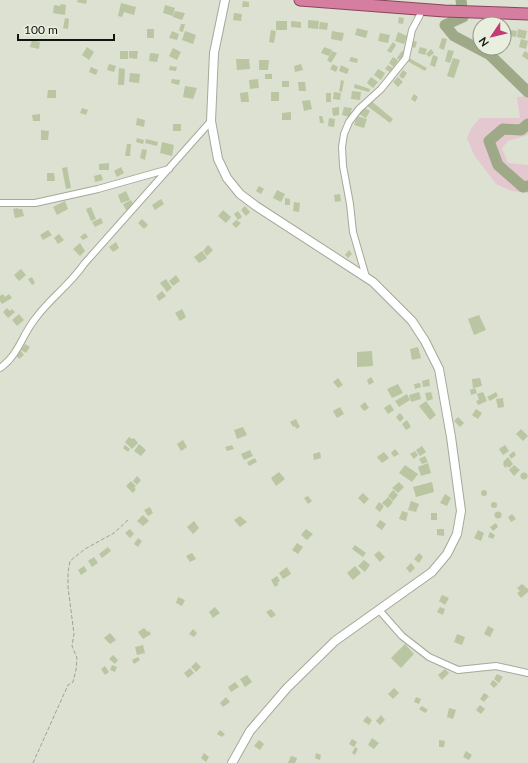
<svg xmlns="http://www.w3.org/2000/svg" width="528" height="763" font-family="Lato,sans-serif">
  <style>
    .green { fill: #e4c8d0 }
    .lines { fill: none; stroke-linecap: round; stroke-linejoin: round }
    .river { stroke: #9ea987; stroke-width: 11 }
    .building { fill: #bac5a2 }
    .minor-casing { stroke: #a4a99a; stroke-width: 8 }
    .tertiary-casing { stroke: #a4a99a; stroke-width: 10 }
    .trunk-casing { stroke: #8a445e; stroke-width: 13 }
    .path { stroke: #9ea296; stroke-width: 1; stroke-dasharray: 4 2; stroke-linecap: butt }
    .minor { stroke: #fff; stroke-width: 6 }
    .tertiary { stroke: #fff; stroke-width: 8 }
    .trunk { stroke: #d67ea0; stroke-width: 11 }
  </style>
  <rect width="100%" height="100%" fill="#dce1d1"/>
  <polygon class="green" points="528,96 528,135 508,141 502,148 508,163 528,165 528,193 512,191 496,184 474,155 467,138 472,127 480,118 520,118 517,97"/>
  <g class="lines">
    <g class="river">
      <polyline points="461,0 463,17 445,25 454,36 490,55 528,92"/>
      <polyline points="528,124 521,130 503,129 489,141 498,165 523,187 528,186"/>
    </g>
  </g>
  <g class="building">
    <polygon points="78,0 87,0 86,4 77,2"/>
    <polygon points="243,1 249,2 249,7 242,7"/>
    <polygon points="121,3 136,7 134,15 124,12 122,17 118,16"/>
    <polygon points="61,4 66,5 65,15 53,13 54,5 60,6"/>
    <polygon points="165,5 175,8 173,16 163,13"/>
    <polygon points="175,11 185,13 182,20 173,17"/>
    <polygon points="234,13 242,14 241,21 233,20"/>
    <polygon points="399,17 404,18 403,24 398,23"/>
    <polygon points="65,18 69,19 68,29 63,28"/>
    <polygon points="308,20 319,21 318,29 308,28"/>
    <rect x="276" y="21" width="11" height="9"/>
    <polygon points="291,21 301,22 301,28 291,27"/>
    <polygon points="320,22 328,23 327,30 319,29"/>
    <polygon points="181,24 185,24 183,32 179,31"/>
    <polygon points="357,28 368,31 366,38 355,35"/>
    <rect x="147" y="29" width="7" height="9"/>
    <polygon points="518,29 527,31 525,39 517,37"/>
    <polygon points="271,30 276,31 274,43 269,42"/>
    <polygon points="510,30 517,31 516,37 509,36"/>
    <polygon points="172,31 179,34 177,40 169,38"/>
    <polygon points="185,31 196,35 193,44 182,40"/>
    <polygon points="332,31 344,33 342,41 331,39"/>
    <polygon points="398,32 407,36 404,44 395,41"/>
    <polygon points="380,33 390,35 388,43 378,41"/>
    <polygon points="442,38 447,39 444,50 439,48"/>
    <polygon points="521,39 528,41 526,49 519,47"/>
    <polygon points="32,40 40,42 39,49 30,47"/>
    <polygon points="412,40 417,42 415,48 410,46"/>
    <polygon points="393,42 396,45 391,53 387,51"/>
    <polygon points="87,47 94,52 89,60 82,55"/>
    <polygon points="324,47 332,50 329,56 321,53"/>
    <polygon points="420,47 427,49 425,55 418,53"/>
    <polygon points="173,48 181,52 177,60 169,56"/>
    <polygon points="431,49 434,53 429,57 426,54"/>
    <polygon points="448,50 454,51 450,63 445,61"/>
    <rect x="120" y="51" width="8" height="8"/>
    <polygon points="129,51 138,51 137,59 129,58"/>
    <polygon points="332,51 337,53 331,63 327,60"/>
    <polygon points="402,51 405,52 400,60 397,58"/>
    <polygon points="525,51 528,53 528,60 522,56"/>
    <polygon points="150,53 159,54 157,62 149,61"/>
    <polygon points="433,55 438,57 435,67 430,65"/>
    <polygon points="351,57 358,59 357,63 349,61"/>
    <polygon points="393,57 398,60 394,67 389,63"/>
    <polygon points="409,58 427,68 425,71 407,61"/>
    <polygon points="453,58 460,60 454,78 447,76"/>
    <polygon points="236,59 249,59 250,69 237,70"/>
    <polygon points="259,60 269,60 268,70 259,70"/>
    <polygon points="109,64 116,66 114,72 107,70"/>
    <polygon points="301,64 303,70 295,72 294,66"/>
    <polygon points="333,64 338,67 336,72 330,69"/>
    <polygon points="341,65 349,69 347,74 339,71"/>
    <polygon points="388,65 393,68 390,72 385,69"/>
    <polygon points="170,66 177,67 176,71 169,70"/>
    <polygon points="91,67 98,70 96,75 89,72"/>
    <polygon points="119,68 125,69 124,85 118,85"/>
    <polygon points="378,69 385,73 381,80 374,75"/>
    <polygon points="403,70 407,73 403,79 399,76"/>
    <polygon points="130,73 140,74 139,83 129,82"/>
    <rect x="265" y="74" width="7" height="5"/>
    <polygon points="371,77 378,82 373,88 367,83"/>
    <polygon points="398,77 403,82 398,87 393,82"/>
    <polygon points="172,79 180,80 179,85 171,83"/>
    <polygon points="258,79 259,88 250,89 249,80"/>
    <polygon points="341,80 344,81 342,92 339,91"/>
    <rect x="282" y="81" width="7" height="6"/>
    <polygon points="298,82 305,82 306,91 299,91"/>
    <polygon points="355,84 370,89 369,92 354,88"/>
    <polygon points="185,86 197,88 193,99 183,97"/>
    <polygon points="48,90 56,90 56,98 47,98"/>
    <polygon points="352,91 361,92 360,100 351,99"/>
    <polygon points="248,92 249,102 241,102 240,93"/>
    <rect x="271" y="92" width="8" height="9"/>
    <polygon points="334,92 341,93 340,100 333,99"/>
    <rect x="326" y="93" width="5" height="9"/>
    <polygon points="414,94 418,97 415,102 411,99"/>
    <polygon points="310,100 312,109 304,111 302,101"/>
    <polygon points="370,100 393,119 390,123 366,105"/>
    <polygon points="339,107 339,115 333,116 332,108"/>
    <polygon points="344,107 352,108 350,117 342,115"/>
    <polygon points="363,107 370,111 366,118 359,114"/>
    <polygon points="82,108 88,110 86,115 80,113"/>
    <polygon points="291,112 291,120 282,120 282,113"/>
    <polygon points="40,114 40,121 33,121 32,115"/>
    <polygon points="319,116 322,116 324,123 320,123"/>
    <polygon points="357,116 367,119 364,128 354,125"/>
    <polygon points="137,118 145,120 144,127 136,125"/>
    <polygon points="329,118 335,119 334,127 328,126"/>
    <rect x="173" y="124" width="8" height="7"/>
    <polygon points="41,130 49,131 48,140 41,140"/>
    <polygon points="137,138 144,140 143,144 136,142"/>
    <polygon points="146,139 158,142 157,146 145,143"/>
    <polygon points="162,142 174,145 172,156 160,153"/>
    <polygon points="127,144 131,144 130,156 125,156"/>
    <polygon points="142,149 147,150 145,160 140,158"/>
    <polygon points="109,163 109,170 99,170 99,164"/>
    <polygon points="67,167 71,188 66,189 62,168"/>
    <polygon points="121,167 124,173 117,177 114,171"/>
    <polygon points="47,173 54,173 55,181 47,181"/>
    <polygon points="101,174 103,180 95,182 94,176"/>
    <polygon points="259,186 264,189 261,194 256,191"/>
    <polygon points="277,190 285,194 281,202 273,198"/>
    <polygon points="126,191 130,200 121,203 118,195"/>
    <polygon points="340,194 341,201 335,202 334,195"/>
    <polygon points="285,198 290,199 290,205 285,205"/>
    <polygon points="161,199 164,204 155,210 152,205"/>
    <polygon points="131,200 134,206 126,210 123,204"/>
    <polygon points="65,201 68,209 57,215 53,207"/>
    <polygon points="294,202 300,203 299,212 293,211"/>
    <polygon points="245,206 250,212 246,216 241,210"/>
    <polygon points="91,207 96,219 91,221 86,209"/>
    <polygon points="18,208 18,209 22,209 24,216 15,218 13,209"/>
    <polygon points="223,210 231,217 226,223 218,216"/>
    <polygon points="238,211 242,217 238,220 234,214"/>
    <polygon points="101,218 103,223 95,227 92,222"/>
    <polygon points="142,219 148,225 144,229 138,223"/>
    <polygon points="236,220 241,223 236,228 232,224"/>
    <polygon points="48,230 52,235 43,240 40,235"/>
    <polygon points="85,233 88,237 83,240 80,237"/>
    <polygon points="59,234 64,240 58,244 54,238"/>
    <polygon points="116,242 119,248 113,252 109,247"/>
    <polygon points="80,243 85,251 80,256 73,249"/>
    <polygon points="208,245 213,250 207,256 203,251"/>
    <polygon points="349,250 352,254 348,258 345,255"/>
    <polygon points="202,251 207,258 199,263 194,257"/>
    <polygon points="21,269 26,275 19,281 14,275"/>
    <polygon points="176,275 180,281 173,286 169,281"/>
    <polygon points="32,277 35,283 32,285 28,279"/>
    <polygon points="166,279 172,288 167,292 160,283"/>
    <polygon points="162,291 166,296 159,301 156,296"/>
    <polygon points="3,294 5,297 9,294 12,298 2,304 0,301 0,296"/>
    <polygon points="7,308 10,311 12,309 15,312 8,318 3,312"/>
    <polygon points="182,309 186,317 180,321 175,313"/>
    <polygon points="19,314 24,320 17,326 12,320"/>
    <polygon points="479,315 486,330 474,335 468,319"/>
    <polygon points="25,344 30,347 26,353 21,350"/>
    <polygon points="418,347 421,358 412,360 410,349"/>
    <polygon points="21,351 24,355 19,359 16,355"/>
    <polygon points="372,351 373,366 357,367 357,352"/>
    <polygon points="371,377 374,382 369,385 367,380"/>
    <polygon points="338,378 343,385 338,388 333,382"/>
    <polygon points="480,378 482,386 473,388 472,379"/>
    <polygon points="429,379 430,386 423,387 422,381"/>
    <polygon points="420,383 421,387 415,389 414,384"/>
    <polygon points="398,384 403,393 392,398 387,389"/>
    <polygon points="475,388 477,393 471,395 470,390"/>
    <polygon points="419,392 421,399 411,402 409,395"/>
    <polygon points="431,392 433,399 427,401 425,393"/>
    <polygon points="483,392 487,401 478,405 476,401 479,400 477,394"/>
    <polygon points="496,392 498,396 490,401 487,397"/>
    <polygon points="407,394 410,400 399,407 395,401"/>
    <polygon points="503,398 504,407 498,408 496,399"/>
    <polygon points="426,401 436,415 430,420 419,406"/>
    <polygon points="365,402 369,408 364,411 360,406"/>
    <polygon points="390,404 394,410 388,414 384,408"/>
    <polygon points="340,407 344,414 337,418 333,411"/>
    <polygon points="476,409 482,413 478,419 472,415"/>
    <polygon points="400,413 404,418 400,422 396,417"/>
    <polygon points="458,417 464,423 460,427 454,421"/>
    <polygon points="296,419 300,427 296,429 295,426 293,427 290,422"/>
    <polygon points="407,420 411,427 406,430 402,424"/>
    <polygon points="243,427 247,435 237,439 234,430"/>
    <polygon points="521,429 528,436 523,441 516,434"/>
    <polygon points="129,437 132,439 134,438 138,443 132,449 125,442"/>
    <polygon points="183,440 187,447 181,451 177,444"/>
    <polygon points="139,444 146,450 141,456 134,451"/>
    <polygon points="125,445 130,449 128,452 123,448"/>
    <polygon points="232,445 234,449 227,451 225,447"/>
    <polygon points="505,445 509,451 503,455 499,449"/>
    <polygon points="422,446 426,452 420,456 416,450"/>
    <polygon points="395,449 399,454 394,457 391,453"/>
    <polygon points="250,450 253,456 244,460 241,454"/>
    <polygon points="415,451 418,455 414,459 410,454"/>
    <polygon points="514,451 516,455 511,459 509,455"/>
    <polygon points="320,452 321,458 314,460 313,454"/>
    <polygon points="384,452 389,458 382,463 377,457"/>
    <polygon points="425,456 428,462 422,464 419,459"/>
    <polygon points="508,457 513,464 509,468 507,466 505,468 503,464 504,463 503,462"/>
    <polygon points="255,458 257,462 249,466 247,462"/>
    <polygon points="428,463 431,473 421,476 418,467"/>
    <polygon points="405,465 418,474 412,482 399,473"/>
    <polygon points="514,465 520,470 514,476 509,470"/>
    <polygon points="279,472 285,479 276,486 271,478"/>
    <circle cx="524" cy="476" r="3.5"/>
    <polygon points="137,476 141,480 137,485 133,481"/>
    <polygon points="131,481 136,486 134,488 136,489 133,493 126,486"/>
    <polygon points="399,482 404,487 398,493 392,488"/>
    <polygon points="432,482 434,492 416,497 413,487"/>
    <circle cx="484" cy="493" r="3"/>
    <polygon points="393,490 398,495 393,501 388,496"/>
    <polygon points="363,493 369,499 364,504 358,498"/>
    <polygon points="445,494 451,498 447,506 440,503"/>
    <polygon points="308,496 312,501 308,504 304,498"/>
    <polygon points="388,497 393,502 388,508 382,503"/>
    <polygon points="411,501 419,504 416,512 408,510"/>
    <circle cx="494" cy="505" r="3"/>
    <polygon points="379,502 384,506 380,512 375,508"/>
    <polygon points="150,507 153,513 148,516 144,510"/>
    <polygon points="402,511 408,513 406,521 399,519"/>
    <circle cx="498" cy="515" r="3.5"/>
    <rect x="431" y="513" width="6" height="7"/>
    <polygon points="512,514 516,519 511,522 508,517"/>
    <polygon points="143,515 149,521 143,526 137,521"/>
    <polygon points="240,516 247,522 240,527 234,520"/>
    <polygon points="380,520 386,524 382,530 376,526"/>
    <polygon points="194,521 199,528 193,534 187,527"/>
    <polygon points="496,523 498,527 493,531 490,527"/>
    <polygon points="130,529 134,534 130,538 125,533"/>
    <polygon points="306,529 313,534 307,540 301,535"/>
    <polygon points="437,529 444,529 444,536 437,535"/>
    <polygon points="478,530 484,533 481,541 474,538"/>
    <polygon points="490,532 495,535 493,539 488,537"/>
    <polygon points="138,538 142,541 138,547 134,544"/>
    <polygon points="297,543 303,547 298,554 292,550"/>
    <polygon points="355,545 366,553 363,557 352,549"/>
    <polygon points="108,547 111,551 102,558 99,554"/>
    <polygon points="379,551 385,557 380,562 374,555"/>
    <polygon points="192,553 196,559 190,562 186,556"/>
    <polygon points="419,553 423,557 419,563 414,559"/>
    <polygon points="94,557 98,563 92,567 88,561"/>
    <polygon points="364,560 370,565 365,572 358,566"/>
    <polygon points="411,563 415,568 410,573 406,568"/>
    <polygon points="84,566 87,571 81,575 78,570"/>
    <polygon points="355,566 361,573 353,580 347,573"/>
    <polygon points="287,567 291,574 283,579 279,573"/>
    <polygon points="277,576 280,581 277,583 279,584 275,587 271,580"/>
    <polygon points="522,584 528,589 528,592 521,598 517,593 520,591 517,588"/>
    <polygon points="442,595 449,598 445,605 439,601"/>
    <polygon points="178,597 185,600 182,606 176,603"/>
    <polygon points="215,607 220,613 213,618 209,612"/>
    <polygon points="440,607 445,609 443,615 437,612"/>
    <polygon points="271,609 276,615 271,618 266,612"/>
    <polygon points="488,626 494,629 490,637 484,634"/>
    <polygon points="144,628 148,632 149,631 151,634 143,639 138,632"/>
    <polygon points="193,629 197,633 194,637 189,634"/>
    <polygon points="110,633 116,640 110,644 104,638"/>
    <polygon points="457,634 465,637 462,645 454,642"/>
    <polygon points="405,644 414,654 401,668 391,658"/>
    <polygon points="143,645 145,653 137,655 135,647"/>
    <polygon points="113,655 118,660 115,664 109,659"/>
    <polygon points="138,657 140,660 134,664 132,660"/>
    <polygon points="196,662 201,667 196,672 191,667"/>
    <polygon points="112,665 117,667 115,672 110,670"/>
    <polygon points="105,666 109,672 105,675 101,669"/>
    <polygon points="190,668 194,673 188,678 184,673"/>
    <polygon points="445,669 449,673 442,680 438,675"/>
    <polygon points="497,674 503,677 499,683 494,679"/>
    <polygon points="247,675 252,682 245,687 240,679"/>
    <polygon points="493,680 498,684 494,688 490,684"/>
    <polygon points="235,682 239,687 231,692 228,687"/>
    <polygon points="394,688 399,693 393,699 388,694"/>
    <polygon points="484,693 489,696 484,702 480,699"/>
    <polygon points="226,697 230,702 223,707 220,703"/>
    <polygon points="416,697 421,699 419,704 414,702"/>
    <polygon points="480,705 485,709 481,714 476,710"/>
    <polygon points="422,706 428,710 425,713 419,709"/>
    <polygon points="449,708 456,710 453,719 447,717"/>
    <polygon points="381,715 385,720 380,725 376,721"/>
    <polygon points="367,716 372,720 369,725 363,721"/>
    <polygon points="220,730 225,734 222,737 217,734"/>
    <polygon points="372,738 379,743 374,749 368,745"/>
    <polygon points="352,739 357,742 354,747 349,744"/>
    <polygon points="259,740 264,744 260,750 254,746"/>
    <polygon points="439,740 445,741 444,747 439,747"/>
    <polygon points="355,747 358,749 355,755 352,753"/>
    <polygon points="466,751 472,755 469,760 463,757"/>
    <polygon points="204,753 209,757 206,762 201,758"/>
    <polygon points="316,753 321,755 320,760 315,758"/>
    <polygon points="291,756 297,758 295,763 288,763"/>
  </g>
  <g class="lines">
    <g class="minor-casing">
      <g id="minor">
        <polyline points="0,203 35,203 98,189 169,169"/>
        <polyline points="366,277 353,232 350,204 343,166 342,147 344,134 349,122 359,109 381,89 406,58 412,30 423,9"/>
        <path d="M 0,368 C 18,356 22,335 35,319 C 49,299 70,285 84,264 L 211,121"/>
        <polyline points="379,610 402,636 429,657 458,670 496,666 528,673"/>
      </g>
    </g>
    <g class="tertiary-casing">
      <polyline id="tertiary" points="225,0 214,53 211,121 218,159 227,178 240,194 256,206 373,282 412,321 425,341 439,369 451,437 461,511 457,534 447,554 432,572 335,641 287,688 250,731 232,763"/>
    </g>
    <g class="trunk-casing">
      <polyline id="trunk" points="300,0 444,11 528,14"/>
    </g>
    <polyline class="path" points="33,763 68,685 73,682 76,670 77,658 72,646 74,634 68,587 68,573 70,561 85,549 114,533 129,519"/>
    <use href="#minor" class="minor"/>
    <use href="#tertiary" class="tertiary"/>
    <use href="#trunk" class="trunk"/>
  </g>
  <g transform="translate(492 36) rotate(235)"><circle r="19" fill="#e9efde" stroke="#93978b"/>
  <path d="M0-3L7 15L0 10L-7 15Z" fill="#c23975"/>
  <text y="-6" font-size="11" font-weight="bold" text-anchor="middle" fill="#12140f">N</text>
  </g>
  <path d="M18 34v6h96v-6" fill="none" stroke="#12140f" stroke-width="2"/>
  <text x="24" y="34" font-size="12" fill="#12140f" stroke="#e9efde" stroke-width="3" paint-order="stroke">100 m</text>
</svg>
